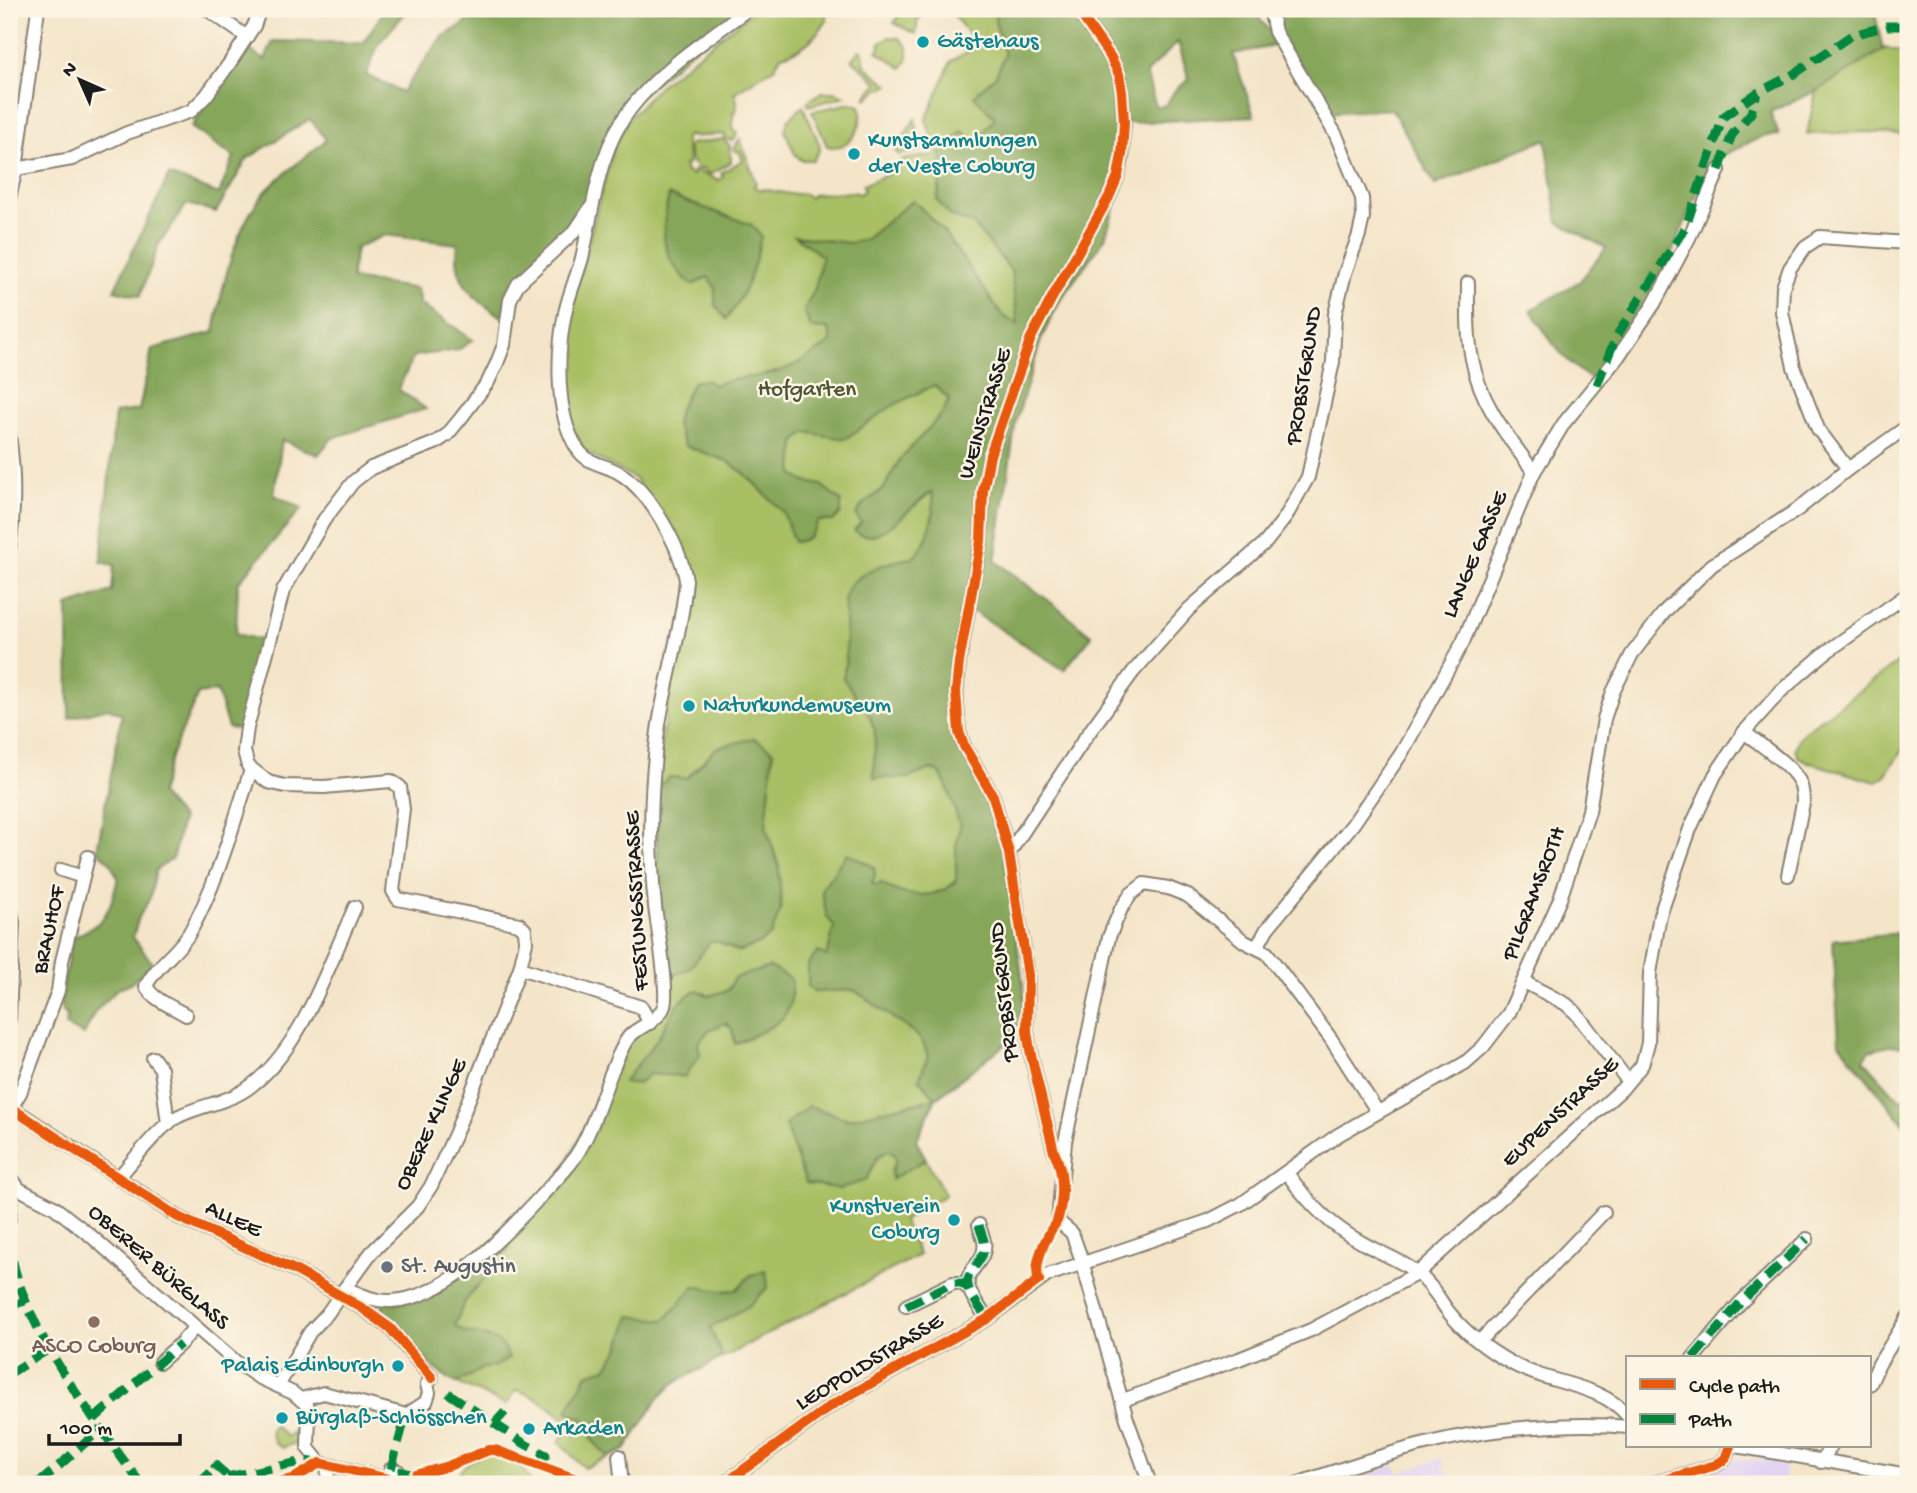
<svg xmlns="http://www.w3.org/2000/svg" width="1917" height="1493" font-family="'Gochi Hand',sans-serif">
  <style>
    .built { fill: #e2d4f3 }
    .green { fill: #a8bf64; stroke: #626e40; stroke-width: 2 }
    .forest { fill: #86a65a; stroke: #51613b; stroke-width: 2; fill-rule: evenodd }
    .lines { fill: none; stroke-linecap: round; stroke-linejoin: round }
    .minor-casing { stroke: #888072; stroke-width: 16 }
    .minor { stroke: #fff; stroke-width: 12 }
    .minor-bridge-casing { stroke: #888072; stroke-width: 16; stroke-linecap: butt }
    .minor-bridge { stroke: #fff; stroke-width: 12 }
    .quiet { stroke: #00873e; stroke-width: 9; stroke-dasharray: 18 9; stroke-linecap: butt }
    .cycleway-casing { stroke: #fcf5e5; stroke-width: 15 }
    .cycleway { stroke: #e8590c; stroke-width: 10 }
    .culture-dot { fill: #0f9aa8; stroke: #fcf5e5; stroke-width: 2.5 }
    .worship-dot { fill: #6b7280; stroke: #fcf5e5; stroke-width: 2.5 }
    .education-dot { fill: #8d6e63; stroke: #fcf5e5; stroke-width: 2.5 }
    .labels { text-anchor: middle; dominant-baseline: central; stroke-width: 5; stroke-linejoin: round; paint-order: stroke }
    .culture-label { font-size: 23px; fill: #0d838f; stroke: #fcf5e5; text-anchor: start }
    .street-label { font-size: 23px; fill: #1c1c1c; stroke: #fcf5e5 }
    .park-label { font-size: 23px; fill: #4d5535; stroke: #fcf5e5 }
    .worship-label { font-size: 23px; fill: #5b616d; stroke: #fcf5e5; text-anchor: start }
    .education-label { font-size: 23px; fill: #785e54; stroke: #fcf5e5 }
  </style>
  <rect width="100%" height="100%" fill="#fcf5e5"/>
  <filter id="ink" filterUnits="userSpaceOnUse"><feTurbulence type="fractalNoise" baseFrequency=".0143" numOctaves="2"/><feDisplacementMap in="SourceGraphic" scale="14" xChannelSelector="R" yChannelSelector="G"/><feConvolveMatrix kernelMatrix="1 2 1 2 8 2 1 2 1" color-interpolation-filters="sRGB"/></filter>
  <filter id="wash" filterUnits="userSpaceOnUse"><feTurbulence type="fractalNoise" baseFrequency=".00686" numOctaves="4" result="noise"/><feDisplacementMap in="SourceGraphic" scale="28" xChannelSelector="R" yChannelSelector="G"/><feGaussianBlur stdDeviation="1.57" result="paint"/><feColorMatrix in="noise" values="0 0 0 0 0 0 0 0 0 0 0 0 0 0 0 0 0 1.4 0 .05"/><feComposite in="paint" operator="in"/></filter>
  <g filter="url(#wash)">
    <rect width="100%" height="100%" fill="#f4e5c9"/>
    <g class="built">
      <polygon points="1442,1458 1450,1484 1341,1484 1395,1465 1399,1473"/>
      <polygon points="1734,1459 1763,1460 1784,1465 1787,1484 1666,1484 1724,1466"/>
    </g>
    <g class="green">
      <path d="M 755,9 L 838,9 L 826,13 L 827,21 L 814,37 L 811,37 L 812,39 C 801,49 793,53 781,55 L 775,67 L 734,93 L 737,101 L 736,112 L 733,112 L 733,131 L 737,131 L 735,139 L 731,141 L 725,138 L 724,134 L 691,137 L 689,135 L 685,138 L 689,164 L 684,165 L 686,172 L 692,175 L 694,170 L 719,180 L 723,177 L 721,173 L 743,160 L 739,151 L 735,151 L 734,148 L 740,139 L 756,183 L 754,187 L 762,191 L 763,189 L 790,194 L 805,194 L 810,198 L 814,194 L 855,192 L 859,194 L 864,191 L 863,185 L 890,173 L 889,171 L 902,160 L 938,154 L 926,120 L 951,61 L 978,46 L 955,17 L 955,9 L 1074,9 L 1029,336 L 953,690 L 1026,1028 L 936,1098 L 916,1141 L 945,1195 L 903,1221 L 919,1255 L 674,1383 L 658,1399 L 625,1450 L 584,1468 L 559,1442 L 571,1425 C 553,1409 539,1397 516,1390 L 506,1405 L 446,1378 L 383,1304 L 426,1296 L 553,1190 L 627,1045 L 665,1011 L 656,821 L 659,751 L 689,597 L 690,570 L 676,538 L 635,479 L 581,449 L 564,403 L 567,322 L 612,153 L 628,119 L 659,86 Z"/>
      <polygon points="900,9 921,9 921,18 918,18 916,34 894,23 901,12"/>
      <polygon points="889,37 899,38 908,47 908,59 902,68 877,51 881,46 879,44"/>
      <polygon points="1885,48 1908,53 1908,135 1865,132 1807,134 1816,91"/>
      <polygon points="860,50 863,52 865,66 889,85 874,92 867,99 865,97 878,83 852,59"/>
      <polygon points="822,92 835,92 845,96 808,106 807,102"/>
      <path d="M 852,103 L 860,106 C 866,125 849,153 827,146 L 812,111 Z"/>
      <polygon points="803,106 820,146 819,151 813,160 801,160 795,154 785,131 788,120"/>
      <polygon points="915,119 922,150 899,155 895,151"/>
      <path d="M 723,139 L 730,146 L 731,162 L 711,174 L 705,172 L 705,168 L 701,170 C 691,165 690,158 688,147 L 690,144 Z"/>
      <polygon points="1908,655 1908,742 1885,775 1876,782 1811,763 1798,757 1795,749 1799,737 1808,729"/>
      <polygon points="274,1425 287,1437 294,1431 299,1442 282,1448 275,1443 270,1432"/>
      <path d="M 486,1454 C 508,1453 523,1463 531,1484 L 454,1484 C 459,1468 469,1459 486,1454 Z"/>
    </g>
    <g class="forest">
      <path d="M 385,9 L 409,9 L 379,43 L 366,75 L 402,92 L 442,37 L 466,23 L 465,9 L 740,9 L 628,106 L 585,214 L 518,280 L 502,317 C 473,299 452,281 458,244 L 385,235 L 356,248 L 351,279 L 417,289 L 420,304 L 473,340 L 458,350 L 414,356 L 398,389 L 426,409 L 332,438 L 318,455 L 282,440 L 274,495 L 302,508 L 238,583 L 236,634 L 261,640 L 241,729 L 228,728 L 217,691 L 198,694 L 172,754 L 160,794 L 182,819 L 173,858 L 156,870 L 150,898 L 139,917 L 133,937 L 153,964 L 131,983 L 117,989 L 95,1012 L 84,1035 L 65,1026 L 67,1015 L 62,1011 L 60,1003 L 72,937 C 107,924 109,912 118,878 L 110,862 L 97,850 L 122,714 L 108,708 L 69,718 L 68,606 L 112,591 L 114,565 L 101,562 L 115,413 L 139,410 L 152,349 L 214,332 C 222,287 235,224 267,190 C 284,172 307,157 326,140 L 310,119 L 247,159 L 216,212 L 187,204 L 159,244 L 140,296 L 114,290 L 169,175 L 219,194 L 234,157 L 191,127 L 245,47 L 265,60 L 273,41 L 363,43 Z"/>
      <path d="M 994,9 L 1251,9 L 1272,33 L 1279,45 L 1233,54 L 1254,116 L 1127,123 L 1125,174 L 1105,238 L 1061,299 L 1042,337 L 1016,421 L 995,561 L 1048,600 L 1092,636 L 1064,670 L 966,607 L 953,715 L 985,784 L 1001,835 L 1023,983 L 1026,1028 L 936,1098 L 916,1141 L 926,1159 L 892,1179 L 891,1171 L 896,1161 L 893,1153 L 887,1151 L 877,1158 L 866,1180 L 840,1189 L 806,1183 L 785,1125 L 809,1106 L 848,1119 L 936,1098 L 919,1079 L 928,1056 L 924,1045 L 917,1035 L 854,990 L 815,992 L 808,986 L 808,964 L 818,952 L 827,956 L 834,926 L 827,917 L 821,890 L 847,853 L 874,867 L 875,875 L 872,883 L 875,885 L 882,883 C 902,899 939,899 956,881 L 956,846 L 960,826 L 948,789 L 940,773 L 931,769 L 908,778 L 874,778 L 875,731 L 864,703 L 855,695 L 843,678 C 848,656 845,635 845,612 C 845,608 844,601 845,596 C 851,572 892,560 913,558 C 929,543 936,513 932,492 C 913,502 878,552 854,530 L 861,523 L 856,515 L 862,505 L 884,488 L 900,459 L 943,413 L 949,399 L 934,385 L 892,406 L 845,439 L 805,432 L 795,443 L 793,474 L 803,481 L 821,485 L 841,501 L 841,513 L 833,521 L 818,521 C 813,534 808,541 794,542 L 783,512 L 745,474 L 727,461 L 685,446 L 676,425 L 679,409 L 693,382 L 705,380 L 714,385 C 733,377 753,378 773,373 C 795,367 813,355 831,342 L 829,329 L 811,328 L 804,310 L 815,289 L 822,256 L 795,236 L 850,243 L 866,239 L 913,200 L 944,232 L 1002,315 L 1018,325 L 1011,270 L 973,224 L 950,216 L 937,200 L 940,183 L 934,175 L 942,161 L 941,154 L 962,131 L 976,141 L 995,118 L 974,96 L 996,75 L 1005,55 L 996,26 ZM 1178,42 L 1189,80 L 1175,90 L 1166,105 L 1156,107 L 1146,73 Z"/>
      <path d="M 1287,9 L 1748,9 L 1750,11 L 1753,9 L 1874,9 L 1883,50 L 1816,91 L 1770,112 L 1779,135 L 1763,136 L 1711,161 L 1650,304 L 1594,381 C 1565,363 1548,339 1531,310 L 1580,281 L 1606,248 L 1558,222 L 1546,139 L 1435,185 L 1392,109 L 1324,113 L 1277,32 L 1282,13 Z"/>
      <path d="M 669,195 L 752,225 L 761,236 C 755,267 746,295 726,319 L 715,304 L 715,287 L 708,277 L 692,285 C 660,257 660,235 669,195 Z"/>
      <path d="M 754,738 L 773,751 L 766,827 L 779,867 L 781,908 L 771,935 L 758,944 L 738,952 L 719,942 L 710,942 L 690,968 L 668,978 C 660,914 655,851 657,787 L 670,777 L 687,778 L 716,748 Z"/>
      <polygon points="1908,932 1908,1048 1892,1045 1869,1051 1864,1060 1899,1099 1905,1100 1908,1097 1908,1129 1839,1043 1833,940"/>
      <path d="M 770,967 L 791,979 C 796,1025 770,1026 735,1044 L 732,1029 L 726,1023 L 709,1030 L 698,1043 L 700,1055 L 684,1077 C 672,1074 662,1076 649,1074 L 638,1084 L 623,1082 C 634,1068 647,1054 657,1039 C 670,1019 675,999 698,990 L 709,996 L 728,990 L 734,978 Z"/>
      <path d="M 506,1237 L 509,1249 L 498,1267 L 477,1286 L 464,1303 L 455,1325 C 470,1341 499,1327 509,1358 L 496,1366 L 484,1368 L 457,1383 C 433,1373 400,1331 382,1311 L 383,1304 L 408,1302 Z"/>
      <polygon points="766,1271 768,1287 749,1306 710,1328 723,1357 674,1383 658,1399 625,1450 608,1457 593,1441 584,1420 567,1411 587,1374 606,1368 619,1349 630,1316 665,1320 694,1286 721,1291 736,1290 751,1275"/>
    </g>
  </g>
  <g filter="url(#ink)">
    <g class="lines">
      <g class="minor-casing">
        <g id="minor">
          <polyline points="207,9 247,37"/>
          <polyline points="16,169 72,159 127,133 191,111 206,96 229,64 254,26 260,9"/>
          <polyline points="9,198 16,169 38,9"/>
          <path d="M 591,207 L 575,231 L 518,284 L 510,300 L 504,345 L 497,363 L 488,382 L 461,418 L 447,435 L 435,443 L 371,468 L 353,482 L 324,520 L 283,591 L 247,728 L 244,751 L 248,766 L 268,782 L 285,786 L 324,787 L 391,781 L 400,787 L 403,809 L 393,891 L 398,899 L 519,924 L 525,930 L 526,942 L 520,968 L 456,1132 L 431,1186 L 418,1206 L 371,1253 L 345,1288 C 360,1294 374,1302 391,1301 C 446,1299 504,1236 540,1197 C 554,1182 570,1167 580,1149 C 600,1115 606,1075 626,1041 C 634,1026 658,1024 664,1006 C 669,990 657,926 655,906 C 649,851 650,786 658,731 C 665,681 682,631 686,580 C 680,547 651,493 621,474 C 606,464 587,465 577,448 C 555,414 557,352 565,313 C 569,294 577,276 582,258 C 594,207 597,151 631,108 C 662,68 708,39 748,9"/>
          <path d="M 1468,283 C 1468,308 1467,334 1472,359 C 1480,403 1508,437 1534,472"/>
          <path d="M 9,435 C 15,475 15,510 9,549"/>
          <polyline points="1848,469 1818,429 1794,367 1782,312 1783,287 1790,268 1805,247 1820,237 1908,243"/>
          <path d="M 1744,732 C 1759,744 1790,764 1799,781 C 1803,788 1803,796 1803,803 L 1788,875"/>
          <polyline points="1009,853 1085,738 1133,672 1189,609 1266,542 1285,518 1308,477 1333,362 1335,314 1345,273 1359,235 1363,217 1362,198 1336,135 1275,32 1270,9"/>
          <polyline points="61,870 83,877"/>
          <polyline points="9,905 13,922 9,1019"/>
          <polyline points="1257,947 1267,929 1353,824 1401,754 1463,642 1534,472 1564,423 1618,357 1654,304 1689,238 1719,170"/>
          <polyline points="520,968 641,1007 650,1023"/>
          <polyline points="1524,982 1566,1004 1576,1013 1628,1081"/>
          <path d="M 186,1015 C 173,1007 153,1000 146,986 C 156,965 179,952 190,932 C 218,882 233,824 251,770"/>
          <polyline points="153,1058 161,1069 168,1124"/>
          <polyline points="9,1106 178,1217 295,1270 362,1308 390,1328 432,1378 427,1384 429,1393 426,1402 406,1415 410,1416"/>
          <polyline points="11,1108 20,1093 58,991 62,961 88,857"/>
          <polyline points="1061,1165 1054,1152 1031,1055 1027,1032 1028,975 1009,853 993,796 964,746 959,732 956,692 959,662 981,541 983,491 990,455 1031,338 1053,296 1109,197 1118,176 1122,155 1124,122 1122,92 1119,74 1110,56 1077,9"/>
          <path d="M 1287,1173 C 1306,1200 1332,1227 1361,1242 C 1379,1253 1400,1259 1417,1273 C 1430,1283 1438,1297 1447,1310 C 1464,1332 1489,1351 1513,1364 C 1550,1385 1600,1383 1628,1416"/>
          <polyline points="9,1175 19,1189 54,1207 91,1236 236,1362 258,1377 293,1393 307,1405 309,1411 308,1448 320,1463 409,1484"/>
          <path d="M 119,1177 C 133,1161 161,1124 179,1116 C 203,1104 230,1103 252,1085 C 303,1046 329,964 355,907"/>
          <polyline points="9,1219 12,1180"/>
          <path d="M 979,1225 C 980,1230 983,1236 984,1241 C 988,1262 964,1270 968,1285 C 970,1296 981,1309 987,1319"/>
          <polyline points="906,1306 953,1283 961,1283 968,1288"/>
          <polyline points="1480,1341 1604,1212"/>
          <polyline points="1693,1358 1740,1303 1807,1239"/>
          <polyline points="160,1362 180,1344 195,1327"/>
          <polyline points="1870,1384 1879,1364 1908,1317"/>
          <polyline points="278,1386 310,1332 327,1314"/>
          <polyline points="301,1399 324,1393 406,1415"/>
          <polyline points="1123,1400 1239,1359 1311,1330 1418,1273 1622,1089 1642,1065 1648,1043 1650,973 1660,915 1690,829 1715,775 1744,732 1781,691 1825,653 1908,594"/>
          <polyline points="1736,1446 1908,1475"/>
          <polyline points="619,1456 622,1484"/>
          <polyline points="1821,1462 1831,1446"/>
          <polyline points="391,1469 398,1471"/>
          <polyline points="584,1481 590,1484"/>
          <polyline points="327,1484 328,1466"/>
          <polyline points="724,1484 832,1405 987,1319 1048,1275 1208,1221 1241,1204 1338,1135 1465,1063 1483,1047 1509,1013 1560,899 1589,811 1604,719 1613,692 1632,654 1665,611 1712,565 1797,510 1848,469 1908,426"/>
          <polyline points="1150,1484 1127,1419 1081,1258 1072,1233 1058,1221 1065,1142 1109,937 1121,909 1131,894 1144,884 1168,888 1188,896 1245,942 1267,953 1331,1039 1377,1111"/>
          <path d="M 1296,1484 C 1340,1470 1385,1453 1430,1443 C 1485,1429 1572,1421 1628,1427"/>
          <polyline points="1651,1484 1716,1465 1725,1459 1730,1446"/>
        </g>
      </g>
      <use href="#minor" class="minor"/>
      <g class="minor-bridge-casing">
        <polyline id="minor-bridge" points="327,1314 345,1288"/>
      </g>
      <use href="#minor-bridge" class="minor-bridge"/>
      <g class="quiet">
        <polyline points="1719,170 1732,135 1751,113 1757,93"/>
        <polyline points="1597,385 1616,337 1686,226 1723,117 1757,93 1794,74 1852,35 1887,26 1908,26"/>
        <polyline points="9,1219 12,1180"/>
        <path d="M 979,1225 C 980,1230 983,1236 984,1241 C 988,1262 964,1270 968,1285 C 970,1296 981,1309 987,1319"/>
        <path d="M 9,1234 C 13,1316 93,1418 141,1484"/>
        <polyline points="9,1306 25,1301"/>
        <polyline points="906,1306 953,1283 961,1283 968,1288"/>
        <polyline points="1693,1358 1740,1303 1807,1239"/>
        <polyline points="9,1374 49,1349"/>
        <polyline points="448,1393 525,1444 546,1455 538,1466"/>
        <polyline points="94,1419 180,1344"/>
        <polyline points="495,1423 505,1412"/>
        <polyline points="213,1463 236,1484"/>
        <polyline points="391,1469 406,1415"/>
        <polyline points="398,1471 416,1475 429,1484"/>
        <polyline points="227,1477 305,1461 317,1463"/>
        <polyline points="38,1484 101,1429"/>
        <polyline points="196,1484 217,1467"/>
      </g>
      <g class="cycleway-casing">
        <g id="cycleway">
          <polyline points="9,1117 11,1108 178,1217 295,1270 362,1308 390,1328 432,1378"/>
          <polyline points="416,1475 448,1466 489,1450 495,1450 590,1484"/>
          <polyline points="270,1484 293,1479 320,1463 389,1479"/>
          <path d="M 724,1484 L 832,1405 L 987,1319 L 1039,1280 C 1033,1267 1043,1244 1050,1232 C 1052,1227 1057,1223 1058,1218 C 1064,1196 1064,1171 1054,1152 L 1031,1055 L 1027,1032 L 1028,975 L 1009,853 L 993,796 L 964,746 L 959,732 L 956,692 L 959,662 L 981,541 L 983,491 L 990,455 L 1031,338 L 1053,296 L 1109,197 L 1118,176 L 1122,155 L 1124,122 L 1122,92 L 1119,74 L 1110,56 L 1077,9"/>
          <polyline points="1651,1484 1716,1465 1725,1459 1730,1446"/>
        </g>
      </g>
      <use href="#cycleway" class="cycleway"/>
    </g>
  </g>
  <g class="culture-dot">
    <circle cx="923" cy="42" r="7"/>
    <circle cx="854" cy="154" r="7"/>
    <circle cx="689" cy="706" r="7"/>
    <circle cx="954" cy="1220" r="7"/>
    <circle cx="398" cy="1366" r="7"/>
    <circle cx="282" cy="1418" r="7"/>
    <circle cx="529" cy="1429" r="7"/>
  </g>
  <circle class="worship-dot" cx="387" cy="1267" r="7"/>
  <circle class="education-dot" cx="94" cy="1322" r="7"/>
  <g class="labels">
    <g class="culture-label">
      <text x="937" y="42">Gästehaus</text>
      <text x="868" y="141">Kunstsammlungen<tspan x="868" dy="26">der Veste Coburg</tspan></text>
      <text x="703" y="706">Naturkundemuseum</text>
      <text x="940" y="1207" text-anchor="end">Kunstverein<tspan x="940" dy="26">Coburg</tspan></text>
      <text x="384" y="1366" text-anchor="end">Palais Edinburgh</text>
      <text x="296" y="1418">Bürglaß-Schlösschen</text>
      <text x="543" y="1429">Arkaden</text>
    </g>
    <g class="street-label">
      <text transform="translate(1305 376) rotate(-81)">PROBSTGRUND</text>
      <text transform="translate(986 414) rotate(-73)">WEINSTRASSE</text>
      <text transform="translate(1476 555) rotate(-67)">LANGE GASSE</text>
      <text transform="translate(1535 894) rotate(-69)">PILGRAMSROTH</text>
      <text transform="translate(638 901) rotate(-93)">FESTUNGSSTRASSE</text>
      <text transform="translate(50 930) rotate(-78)">BRAUHOF</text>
      <text transform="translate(1005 992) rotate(-96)">PROBSTGRUND</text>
      <text transform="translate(1561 1113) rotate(-43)">EUPENSTRASSE</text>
      <text transform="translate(432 1125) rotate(-65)">OBERE KLINGE</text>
      <text transform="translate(233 1220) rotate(25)">ALLEE</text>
      <text transform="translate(158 1268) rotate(41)">OBERER BÜRGLASS</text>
      <text transform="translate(870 1363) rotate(-31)">LEOPOLDSTRASSE</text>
    </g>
    <g class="park-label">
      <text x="807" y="390">Hofgarten</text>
    </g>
    <g class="worship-label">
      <text x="401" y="1267">St. Augustin</text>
    </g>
    <g class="education-label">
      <text x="94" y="1347">ASCO Coburg</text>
    </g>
  </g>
  <rect width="1917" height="1493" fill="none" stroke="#fcf5e5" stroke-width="35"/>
  <rect x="1626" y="1356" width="245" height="91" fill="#fcf5e5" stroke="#a29e95" stroke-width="2"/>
  <rect x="1640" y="1379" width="35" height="10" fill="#e8590c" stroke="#a29e95" stroke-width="2"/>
  <text x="1689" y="1392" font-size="21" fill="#1c1c1c">Cycle path</text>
  <rect x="1640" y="1414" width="35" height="10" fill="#00873e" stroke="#a29e95" stroke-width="2"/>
  <text x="1689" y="1426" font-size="21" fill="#1c1c1c">Path</text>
  <g transform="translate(80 80) rotate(315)" stroke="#fcf5e5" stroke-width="5" paint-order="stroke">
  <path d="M0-5L12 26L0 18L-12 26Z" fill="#1c1c1c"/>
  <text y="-10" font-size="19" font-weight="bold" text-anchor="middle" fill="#1c1c1c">N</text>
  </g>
  <path d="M49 1434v10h131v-10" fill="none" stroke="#1c1c1c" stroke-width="3.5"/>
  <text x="60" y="1434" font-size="21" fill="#1c1c1c" stroke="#fcf5e5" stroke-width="5" paint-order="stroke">100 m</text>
</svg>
